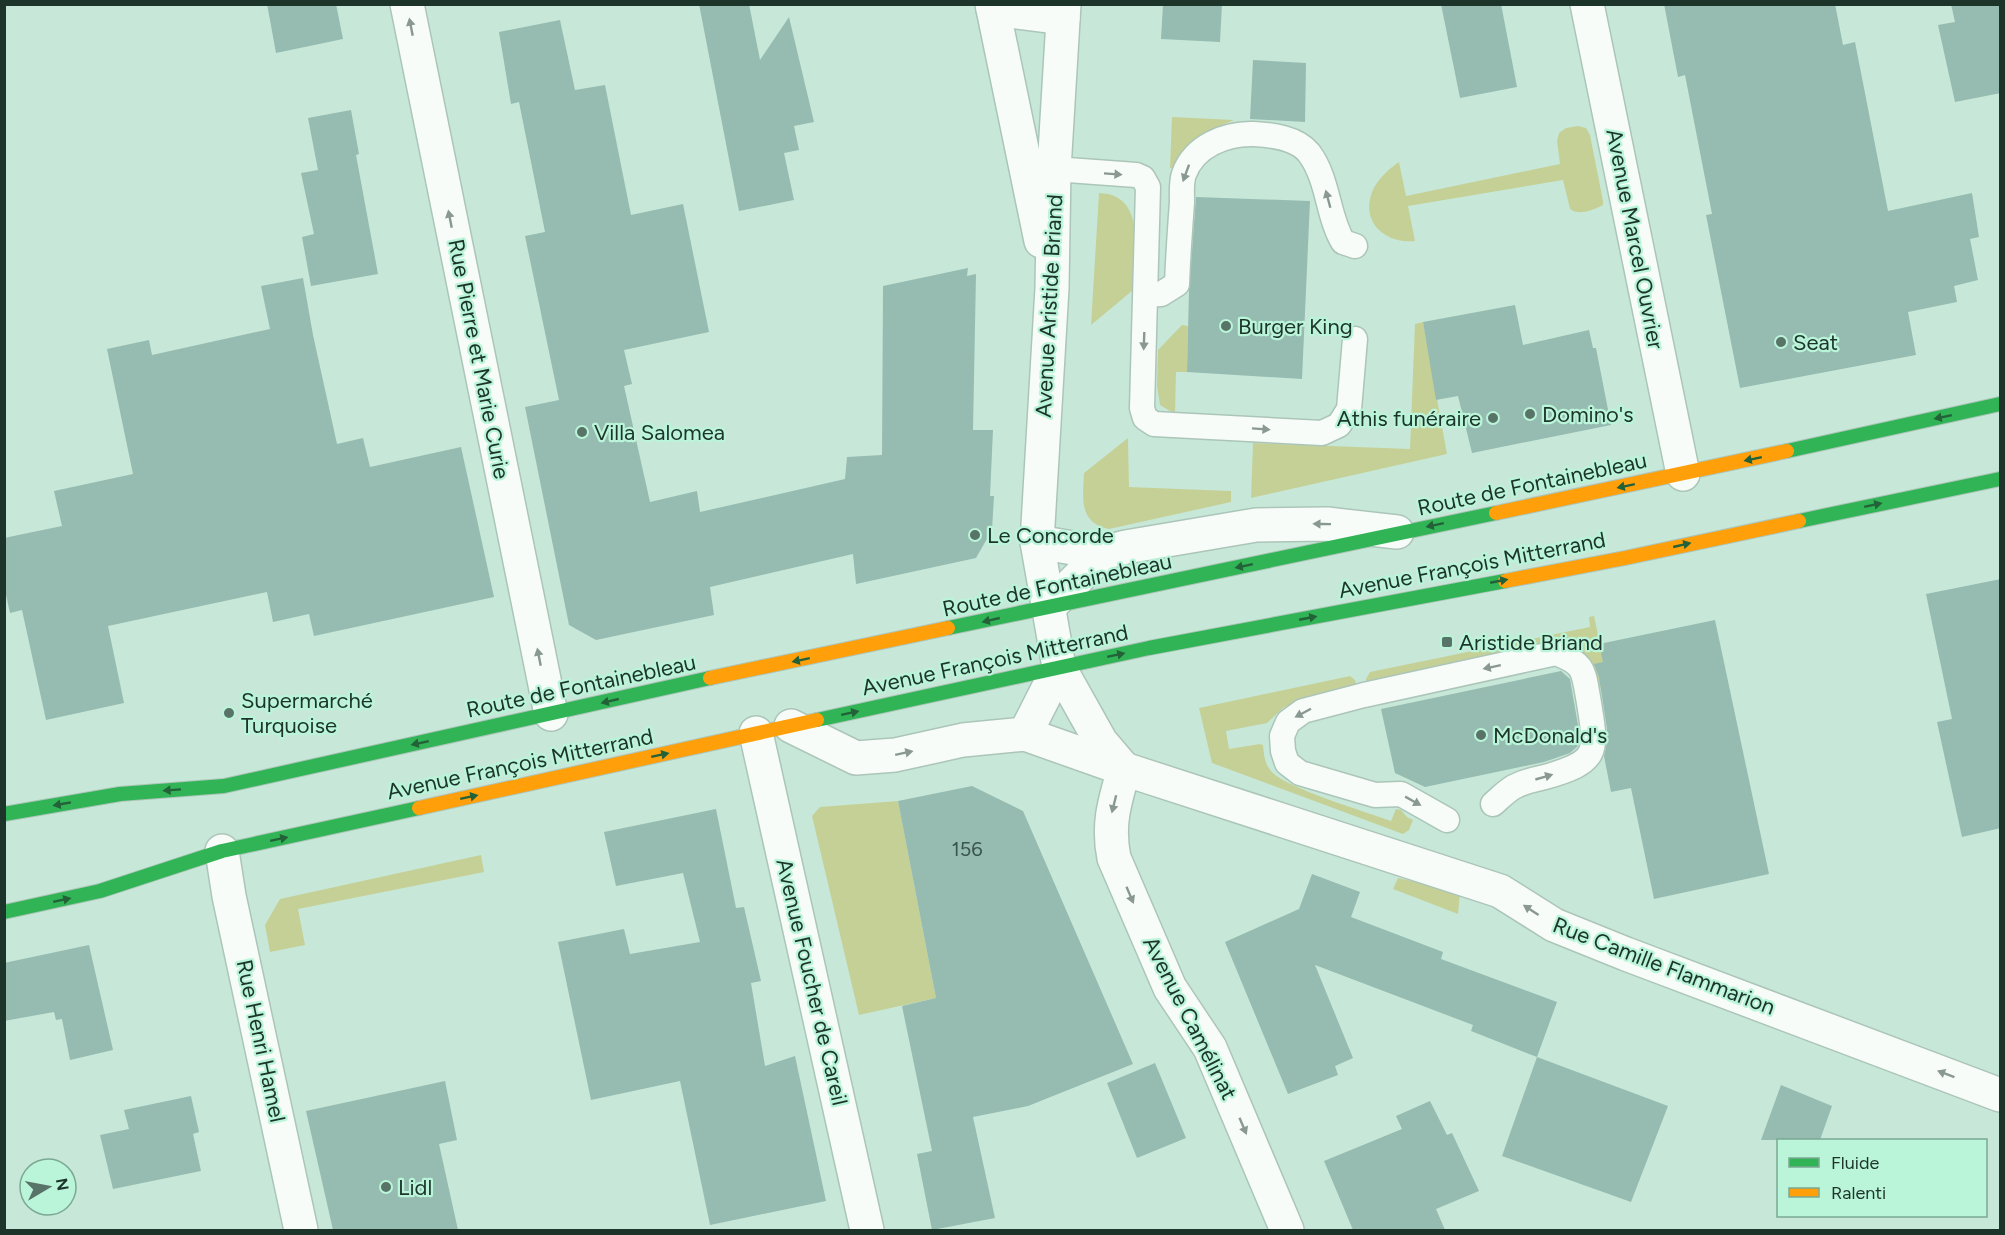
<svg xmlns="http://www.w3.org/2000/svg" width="2005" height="1235" font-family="Figtree,sans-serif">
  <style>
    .green { fill: #c5d097 }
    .building { fill: #96bbb1 }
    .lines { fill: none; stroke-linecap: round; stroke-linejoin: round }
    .lane-casing { stroke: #acc5b9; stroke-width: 27 }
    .street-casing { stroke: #acc5b9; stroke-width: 36 }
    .fast-casing { stroke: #acc5b9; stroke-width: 16 }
    .slow-casing { stroke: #acc5b9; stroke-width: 16 }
    .lane { stroke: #f7fcf9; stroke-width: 24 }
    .street { stroke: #f7fcf9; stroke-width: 33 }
    .fast { stroke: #30b455; stroke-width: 14 }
    .slow { stroke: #ff9f0a; stroke-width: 14 }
    .oneway { fill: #8a9892 }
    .oneway2 { fill: #236139 }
    .poi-dot { fill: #587367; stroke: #baf5d9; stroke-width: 2 }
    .labels { text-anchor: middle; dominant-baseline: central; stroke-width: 4.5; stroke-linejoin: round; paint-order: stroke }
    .number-label { font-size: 20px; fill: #3a564c }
    .street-label { font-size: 22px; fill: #1c342a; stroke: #baf5d9 }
    .poi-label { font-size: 22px; fill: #1c342a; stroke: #baf5d9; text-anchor: start }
  </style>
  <rect width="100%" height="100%" fill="#c7e8d8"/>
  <g class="green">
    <path d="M 1172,117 L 1234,120 C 1202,134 1193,137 1175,168 L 1170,168 Z"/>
    <path d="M 1578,126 L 1586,128 L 1590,135 L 1603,201 L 1603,205 C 1594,210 1579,216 1570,209 L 1563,180 L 1408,206 L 1415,241 C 1390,244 1364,227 1370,199 C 1373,183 1386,171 1399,162 L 1406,196 L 1560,164 L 1557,141 L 1559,133 L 1566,128 Z"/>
    <path d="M 1099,193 C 1148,194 1134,257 1133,290 L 1091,325 Z"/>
    <polygon points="1423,322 1447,454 1251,498 1253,443 1410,449 1415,324"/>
    <polygon points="1182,325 1188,326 1187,372 1176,372 1175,414 1160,405 1157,386 1158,350"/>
    <path d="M 1128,438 L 1129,487 L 1231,491 L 1231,502 L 1109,529 C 1078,523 1083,497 1084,473 Z"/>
    <path d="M 1594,616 L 1609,686 L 1595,688 C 1590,669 1586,645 1563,644 L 1367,685 L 1366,679 L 1370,672 L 1590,627 L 1589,617 Z"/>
    <path d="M 1350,676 L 1355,680 L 1357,687 L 1297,701 L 1283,708 L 1267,723 L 1226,731 L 1229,749 L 1260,744 L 1263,745 C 1264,754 1264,763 1271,771 C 1285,788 1367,812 1391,821 L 1396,809 L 1401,810 L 1407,817 L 1413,820 L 1409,830 L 1403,834 L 1212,763 L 1199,708 Z"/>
    <polygon points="898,801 936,998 859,1015 812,816 820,807"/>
    <polygon points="481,855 484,872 298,909 305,945 270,952 265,925 280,899"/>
    <polygon points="1447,877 1460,893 1458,914 1393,889 1398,878 1421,883"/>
  </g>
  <g class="building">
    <polygon points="267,4 336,4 343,39 276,53"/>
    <polygon points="699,4 749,4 760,60 789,17 814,122 794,126 799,150 784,153 794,200 739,211"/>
    <polygon points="1163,4 1222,4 1220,42 1161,39"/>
    <polygon points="1441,4 1501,4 1517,87 1460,98"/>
    <polygon points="1664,4 1835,4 1843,45 1855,42 1888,211 1972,193 1979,237 1970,239 1978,280 1954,286 1957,302 1908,312 1916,355 1740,388 1706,215 1712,214 1685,75 1678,77"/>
    <polygon points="1951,4 2001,4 2001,93 1955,102 1938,25 1955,22"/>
    <polygon points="560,20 575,90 605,85 631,215 683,204 709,332 624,350 632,384 624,386 650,502 697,491 700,512 845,479 847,457 882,455 883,286 968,268 967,276 976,274 973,430 993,430 990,496 994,496 992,530 976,558 856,584 853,554 710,587 714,615 596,640 569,625 525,407 559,400 525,236 545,232 519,102 511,104 499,32"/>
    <polygon points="1253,60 1306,63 1305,122 1250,119"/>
    <polygon points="351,110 359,154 356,155 378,274 311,286 302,237 314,234 301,173 318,170 308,118"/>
    <polygon points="1196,197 1310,201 1302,379 1187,372 1189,291"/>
    <polygon points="303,278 313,335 337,444 363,438 370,467 461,447 494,597 314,636 309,614 273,622 267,592 108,626 124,703 46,720 22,610 10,613 4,586 4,538 62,526 54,491 133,474 107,349 149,340 152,355 270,329 261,286"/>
    <polygon points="1515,305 1523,345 1589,330 1593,348 1596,348 1611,425 1472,453 1458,396 1436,400 1423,322"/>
    <polygon points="2001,579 2001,828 1962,837 1937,722 1952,719 1926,594"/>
    <polygon points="1715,620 1769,874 1654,899 1631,788 1611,792 1604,756 1607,742 1607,729 1599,677 1594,664 1603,662 1599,644"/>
    <polygon points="1561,671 1570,679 1579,731 1578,746 1570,753 1544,762 1425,787 1395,773 1381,709"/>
    <polygon points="972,786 1023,811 1133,1064 1028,1106 973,1117 995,1218 932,1230 917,1154 932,1151 902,1006 936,998 898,801"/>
    <polygon points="716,809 736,908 744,907 761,981 751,983 765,1066 795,1056 826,1201 710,1225 680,1081 591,1100 558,942 624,929 630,954 700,942 683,873 616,886 604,832"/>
    <polygon points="1312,874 1360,892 1351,917 1443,952 1441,959 1557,1002 1537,1057 1471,1031 1473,1025 1315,965 1353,1058 1335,1066 1338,1075 1288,1094 1225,942 1299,909"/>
    <polygon points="89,945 113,1050 70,1060 62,1019 56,1020 54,1012 4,1021 4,963"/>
    <polygon points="1537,1057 1668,1106 1631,1202 1502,1156"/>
    <polygon points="1155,1063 1186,1138 1137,1158 1107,1083"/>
    <polygon points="445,1081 457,1140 439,1144 458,1230 333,1230 306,1111"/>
    <polygon points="1781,1085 1832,1106 1820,1140 1761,1140"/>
    <polygon points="191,1096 199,1132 193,1134 201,1171 113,1189 100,1135 129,1129 124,1110"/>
    <polygon points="1430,1101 1447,1135 1452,1133 1479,1191 1436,1209 1445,1230 1353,1230 1324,1161 1402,1129 1396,1116"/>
  </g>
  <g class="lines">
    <g class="lane-casing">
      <g id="lane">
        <polyline points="1054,169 1136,175 1143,178 1148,187 1142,408 1145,418 1154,424 1322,433 1339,425 1349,409 1355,339"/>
        <path d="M 1146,295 L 1161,294 L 1177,284 C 1178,257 1180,229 1182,202 C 1182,193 1181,182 1184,174 C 1194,146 1226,133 1254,134 C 1273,135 1297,138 1309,153 C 1329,180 1327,215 1343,242 L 1355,246"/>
        <path d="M 1447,820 L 1401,794 L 1375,795 L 1300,773 L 1287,763 L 1283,751 L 1282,736 L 1288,722 L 1303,711 L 1364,695 L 1556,653 C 1584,664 1583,669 1588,697 C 1597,752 1601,761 1545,777 C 1536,779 1526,781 1518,785 C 1509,788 1500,798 1493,804"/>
      </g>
    </g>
    <g class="street-casing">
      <g id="street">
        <polyline points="407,4 551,714"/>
        <polyline points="992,4 1041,241"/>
        <polyline points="1064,4 1054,169 1052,288 1037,542 1059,667 1101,742 1124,769"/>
        <polyline points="1587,4 1683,474"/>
        <polyline points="993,9 1063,18"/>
        <polyline points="1037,542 1103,553 1126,547 1256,525 1327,524 1397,532"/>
        <polyline points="1049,607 1103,553"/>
        <polyline points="791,726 856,758 895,755 963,740 1025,734 1124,769 1500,891 1554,925 1626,954 2000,1095"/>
        <polyline points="756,733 867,1230"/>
        <polyline points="1025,734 1059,667"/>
        <path d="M 1124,769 C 1115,801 1107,824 1114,858 L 1170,988 L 1210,1048 L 1287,1230"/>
        <polyline points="222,851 229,896 301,1230"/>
      </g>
    </g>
    <g class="fast-casing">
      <g id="fast">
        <polyline points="1787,451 2000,404"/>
        <polyline points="1799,521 2000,479"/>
        <polyline points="948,628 1496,513"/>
        <polyline points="817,720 1149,648 1505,581"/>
        <polyline points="4,814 120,794 224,786 710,678"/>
        <polyline points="4,912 100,891 222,851 419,808"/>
      </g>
    </g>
    <g class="slow-casing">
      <g id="slow">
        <polyline points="1496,513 1787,451"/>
        <polyline points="1505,581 1625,558 1799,521"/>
        <polyline points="710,678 948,628"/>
        <polyline points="419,808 817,720"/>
      </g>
    </g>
    <use href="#lane" class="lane"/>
    <use href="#street" class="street"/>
    <use href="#fast" class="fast"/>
    <use href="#slow" class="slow"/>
  </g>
  <defs><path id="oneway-solid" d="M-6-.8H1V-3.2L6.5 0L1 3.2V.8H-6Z" transform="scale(1.5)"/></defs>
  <g class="oneway">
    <use href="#oneway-solid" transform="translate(411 27) rotate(-101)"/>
    <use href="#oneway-solid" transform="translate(1186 173) rotate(110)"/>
    <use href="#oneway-solid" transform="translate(1113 174) rotate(4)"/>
    <use href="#oneway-solid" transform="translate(1328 199) rotate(-105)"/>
    <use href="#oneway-solid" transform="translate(450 219) rotate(-101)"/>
    <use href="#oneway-solid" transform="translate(1144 341) rotate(92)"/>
    <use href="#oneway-solid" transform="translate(1261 429) rotate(4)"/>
    <use href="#oneway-solid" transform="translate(1322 524) rotate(-179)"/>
    <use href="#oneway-solid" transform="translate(539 657) rotate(-101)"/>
    <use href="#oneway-solid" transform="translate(1492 667) rotate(168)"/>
    <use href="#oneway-solid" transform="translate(1303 713) rotate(152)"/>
    <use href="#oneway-solid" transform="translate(904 753) rotate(-12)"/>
    <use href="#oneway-solid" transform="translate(1544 777) rotate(-16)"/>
    <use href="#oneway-solid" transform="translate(1413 801) rotate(29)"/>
    <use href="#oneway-solid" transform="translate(1114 804) rotate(104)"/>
    <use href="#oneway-solid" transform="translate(1130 895) rotate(67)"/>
    <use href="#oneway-solid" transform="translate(1531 910) rotate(-147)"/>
    <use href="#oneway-solid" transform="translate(1946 1074) rotate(-159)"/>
    <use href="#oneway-solid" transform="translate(1243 1126) rotate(67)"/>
  </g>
  <g class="oneway2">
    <use href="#oneway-solid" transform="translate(1943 417) rotate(168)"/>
    <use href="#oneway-solid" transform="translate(1753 459) rotate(168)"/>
    <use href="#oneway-solid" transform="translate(1626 486) rotate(168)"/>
    <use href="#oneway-solid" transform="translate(1873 505) rotate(-12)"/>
    <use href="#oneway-solid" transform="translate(1435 525) rotate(168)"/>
    <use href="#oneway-solid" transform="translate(1682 545) rotate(-13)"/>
    <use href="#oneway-solid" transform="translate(1244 566) rotate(168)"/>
    <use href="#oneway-solid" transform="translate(1499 581) rotate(-11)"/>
    <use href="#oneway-solid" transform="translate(1308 618) rotate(-11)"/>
    <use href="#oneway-solid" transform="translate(991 620) rotate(167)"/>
    <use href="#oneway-solid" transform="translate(1116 655) rotate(-12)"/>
    <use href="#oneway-solid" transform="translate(801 660) rotate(168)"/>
    <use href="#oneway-solid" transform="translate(610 701) rotate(167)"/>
    <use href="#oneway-solid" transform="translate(850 713) rotate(-12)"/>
    <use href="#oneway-solid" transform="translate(420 743) rotate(168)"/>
    <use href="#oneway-solid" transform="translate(660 755) rotate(-12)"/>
    <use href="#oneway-solid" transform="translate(172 790) rotate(176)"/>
    <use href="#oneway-solid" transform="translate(469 797) rotate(-12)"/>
    <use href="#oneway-solid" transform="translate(62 804) rotate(170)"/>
    <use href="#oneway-solid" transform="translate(279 839) rotate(-12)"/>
    <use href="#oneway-solid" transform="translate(62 900) rotate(-12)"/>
  </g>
  <g class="poi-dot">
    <circle cx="1226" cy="326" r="6"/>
    <circle cx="1781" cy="342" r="6"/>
    <circle cx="1530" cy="414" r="6"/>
    <circle cx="1493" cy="418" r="6"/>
    <circle cx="582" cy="432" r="6"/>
    <circle cx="975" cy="535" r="6"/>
    <rect x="1441" y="636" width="12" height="12" rx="3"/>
    <circle cx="229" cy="713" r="6"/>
    <circle cx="1481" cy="735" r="6"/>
    <circle cx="386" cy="1187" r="6"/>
  </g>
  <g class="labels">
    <g class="number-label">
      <text x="967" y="849">156</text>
    </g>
    <g class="street-label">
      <text transform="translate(1635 239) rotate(79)">Avenue Marcel Ouvrier</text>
      <text transform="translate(1049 306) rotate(-87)">Avenue Aristide Briand</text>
      <text transform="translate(479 359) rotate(79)">Rue Pierre et Marie Curie</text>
      <text transform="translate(1532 484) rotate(-12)">Route de Fontainebleau</text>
      <text transform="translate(1472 565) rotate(-11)">Avenue François Mitterrand</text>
      <text transform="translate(1057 585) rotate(-12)">Route de Fontainebleau</text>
      <text transform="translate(995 660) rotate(-12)">Avenue François Mitterrand</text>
      <text transform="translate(581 686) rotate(-12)">Route de Fontainebleau</text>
      <text transform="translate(520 764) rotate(-12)">Avenue François Mitterrand</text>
      <text transform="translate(1664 966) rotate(21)">Rue Camille Flammarion</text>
      <text transform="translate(812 982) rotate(77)">Avenue Foucher de Careil</text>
      <text transform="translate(1190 1018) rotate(63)">Avenue Camélinat</text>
      <text transform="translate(261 1041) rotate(78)">Rue Henri Hamel</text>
    </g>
    <g class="poi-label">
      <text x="1238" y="326">Burger King</text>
      <text x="1793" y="342">Seat</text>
      <text x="1542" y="414">Domino's</text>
      <text x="1481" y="418" text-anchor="end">Athis funéraire</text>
      <text x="594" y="432">Villa Salomea</text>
      <text x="987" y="535">Le Concorde</text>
      <text x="1459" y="642">Aristide Briand</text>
      <text x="241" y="700">Supermarché<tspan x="241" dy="25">Turquoise</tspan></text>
      <text x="1493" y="735">McDonald's</text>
      <text x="398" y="1187">Lidl</text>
    </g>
  </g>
  <rect width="2005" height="1235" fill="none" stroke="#1c342a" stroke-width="12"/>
  <rect x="1777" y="1139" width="210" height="78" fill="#baf5d9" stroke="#7ba893" stroke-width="1.5"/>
  <rect x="1789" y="1158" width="30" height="9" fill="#30b455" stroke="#7ba893" stroke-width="1.5"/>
  <text x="1831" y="1169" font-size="18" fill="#1c342a">Fluide</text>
  <rect x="1789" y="1188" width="30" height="9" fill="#ff9f0a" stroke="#7ba893" stroke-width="1.5"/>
  <text x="1831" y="1199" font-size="18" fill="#1c342a">Ralenti</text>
  <g transform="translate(48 1187) rotate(80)"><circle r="28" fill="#baf5d9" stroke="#7ba893" stroke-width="1.5"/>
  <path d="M0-4.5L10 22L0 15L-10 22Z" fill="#587367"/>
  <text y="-9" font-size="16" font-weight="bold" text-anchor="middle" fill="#1c342a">N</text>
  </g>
</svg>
